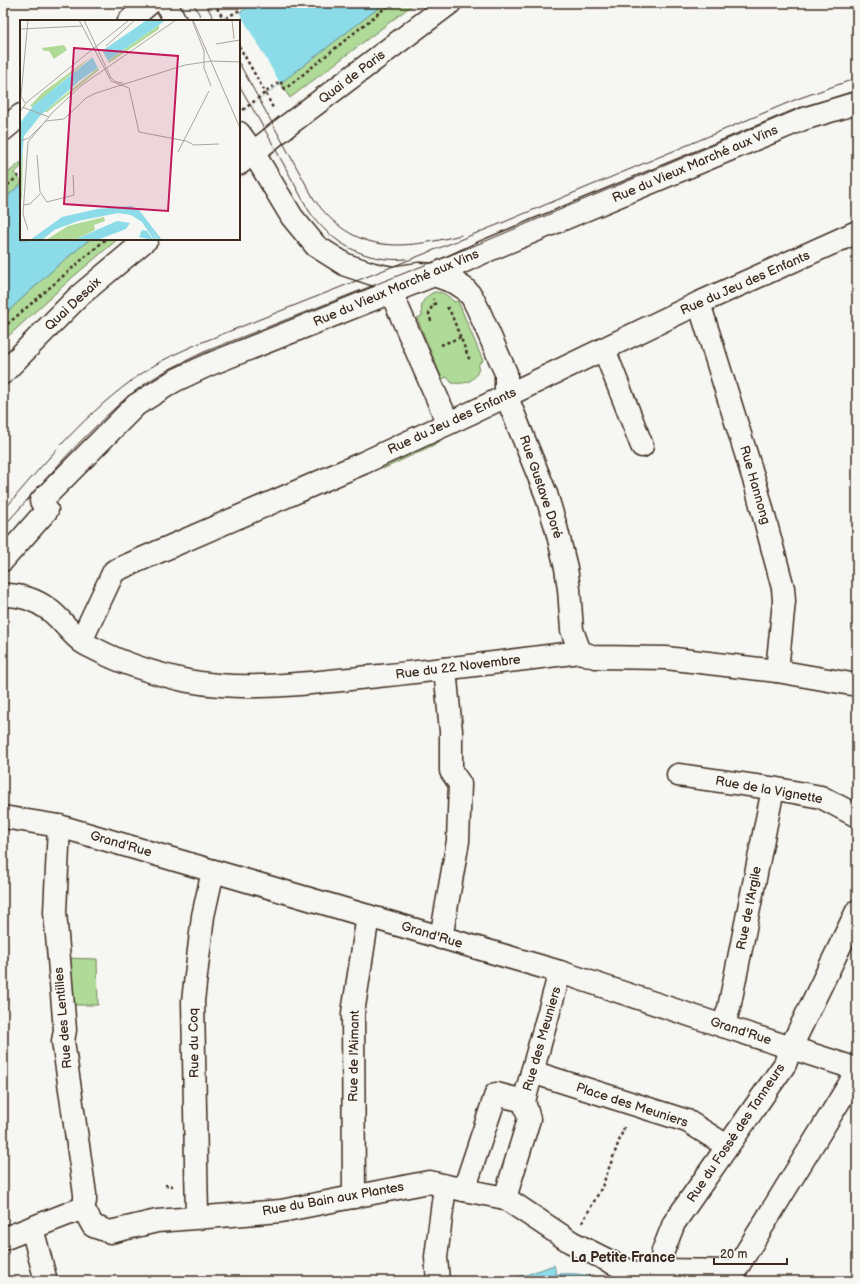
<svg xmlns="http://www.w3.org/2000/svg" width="860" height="1284" font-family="'Balsamiq Sans',sans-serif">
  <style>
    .green { fill: #afda98; stroke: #75825b }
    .water { fill: #8cdbe9; stroke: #6c9498 }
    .pier { fill: #f6f6f2 }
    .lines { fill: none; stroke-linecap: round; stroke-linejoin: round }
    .minor-casing { stroke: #3b2a1e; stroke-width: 25 }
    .path { stroke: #3b2a1e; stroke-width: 2.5; stroke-dasharray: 3 3; stroke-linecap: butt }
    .minor { stroke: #f6f6f2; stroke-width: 22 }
    .tram { stroke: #3b2a1e; stroke-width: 1 }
    .path-bridge { stroke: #3b2a1e; stroke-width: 2.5; stroke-dasharray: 3 3; stroke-linecap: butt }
    .labels { text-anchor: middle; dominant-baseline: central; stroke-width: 3.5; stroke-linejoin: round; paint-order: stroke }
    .street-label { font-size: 13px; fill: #3b2a1e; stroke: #f6f6f2 }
    .neighbourhood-label { font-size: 14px; font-weight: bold; fill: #3b2a1e; stroke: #f6f6f2 }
    .inset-road { fill: none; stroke: #aba49d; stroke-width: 1 }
    .view { fill: #c2185b; fill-opacity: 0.15; stroke: #c2185b; stroke-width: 2 }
    .inset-edge { fill: none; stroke: #3b2a1e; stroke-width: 2 }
  </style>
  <rect width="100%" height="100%" fill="#f6f6f2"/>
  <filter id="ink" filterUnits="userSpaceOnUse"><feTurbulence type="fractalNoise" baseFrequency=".025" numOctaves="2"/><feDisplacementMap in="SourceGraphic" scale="8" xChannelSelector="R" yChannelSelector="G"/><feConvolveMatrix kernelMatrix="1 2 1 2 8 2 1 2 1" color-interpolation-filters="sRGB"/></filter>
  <g filter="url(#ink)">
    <g class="green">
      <polygon points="385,3 415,3 290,98 280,83"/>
      <polygon points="21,162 21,167 14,173 21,180 21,184 3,200 3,177"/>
      <polygon points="90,239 118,239 73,277 3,341 3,316 56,267"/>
      <path d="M 434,292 C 443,292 448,295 454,302 L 458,301 L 483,361 L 479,363 C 479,380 467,385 452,383 L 447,377 L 442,379 L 417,318 L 422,316 C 420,303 423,298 434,292 Z"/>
      <polygon points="438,437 440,442 383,469 381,464"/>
      <polygon points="64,958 97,959 98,1005 70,1005"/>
    </g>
    <g class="water">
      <polygon points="252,3 385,3 239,115 239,21 224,21 247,8"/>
      <polygon points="21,184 21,239 90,239 56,267 3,316 3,200"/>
      <path d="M 554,1265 L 556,1274 C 577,1273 586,1274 606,1281 L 509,1281 L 509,1278 L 526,1275 Z"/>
    </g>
    <polygon class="pier" points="238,10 280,83 239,116 239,21 222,21"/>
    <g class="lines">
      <g class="minor-casing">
        <g id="minor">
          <polyline points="166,3 175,21"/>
          <polyline points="129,21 150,3"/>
          <polyline points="3,130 21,115"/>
          <polyline points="239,133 253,152 292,217 316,246 346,265 373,274 392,278 419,274 434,275 456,283 465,289 472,297 478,309 506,373 506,395 546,494 556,527 566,568 569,589 572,630 580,652"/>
          <polyline points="239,164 284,128 450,3"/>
          <polyline points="391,292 448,423"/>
          <polyline points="699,303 756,486 783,588 784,601 777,671"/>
          <polyline points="604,349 642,446"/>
          <polyline points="3,373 79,296 147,239"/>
          <polyline points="3,560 47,510 41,501 136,405 174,381 208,365 434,275 484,252 803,119 857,103"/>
          <path d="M 3,595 C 19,594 36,600 48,609 C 61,618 69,632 81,641 C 85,645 92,647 97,650 C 126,665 156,674 188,681 C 247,692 311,683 369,677 C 440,670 510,661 580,652 L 595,657 L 666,658 L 777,671 L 857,685"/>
          <polyline points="81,641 114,571 363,463 475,411 699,303 857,232"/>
          <polyline points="678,775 777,789 821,797 857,816"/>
          <polyline points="3,817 59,826 560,972 723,1026 857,1069"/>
          <polyline points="59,826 55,912 65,1030 63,1041 85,1194 85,1201 83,1208"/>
          <polyline points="441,938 458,841 460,784 451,771 451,731 445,669"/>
          <polyline points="723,1026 729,1008 773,789"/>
          <polyline points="532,1072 687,1121 727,1146"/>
          <polyline points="464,1190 496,1094 524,1101"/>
          <polyline points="354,1197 353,1013 368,916"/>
          <polyline points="505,1198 529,1119 524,1101 560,972"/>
          <polyline points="83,1208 93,1226 110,1232 157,1221 281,1211 429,1182 464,1190 505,1198 571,1242 635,1274 660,1270 735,1271"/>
          <polyline points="197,1217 193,1001 203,916 213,871"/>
          <polyline points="32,1228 46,1281"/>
          <polyline points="3,1239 83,1208"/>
          <polyline points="660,1270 663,1251 674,1223 785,1064 791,1047 857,911"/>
          <polyline points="735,1271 849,1085 857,1069"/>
          <polyline points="438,1281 436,1257 445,1186"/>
        </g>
      </g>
      <g class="path">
        <polyline points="215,3 217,8"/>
        <polyline points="221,21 238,11 247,3"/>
        <polyline points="266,94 273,108"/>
        <polyline points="243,110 280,81 285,89 391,3"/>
        <polyline points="3,189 21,174"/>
        <polyline points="447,307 450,311 470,361"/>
        <polyline points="431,321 429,314 432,306 435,304 433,299"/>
        <polyline points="3,328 106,239"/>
        <polyline points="441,345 461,337"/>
        <polyline points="165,1185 173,1186"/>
        <polyline points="582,1223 602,1187 625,1125"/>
      </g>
      <use href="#minor" class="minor"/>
      <g class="tram">
        <polyline points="193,3 203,21"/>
        <polyline points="205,3 215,21"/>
        <path d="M 239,63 L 314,199 C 354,255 401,250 461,235"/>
        <path d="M 239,85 L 270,139 L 309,211 C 331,243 366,263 406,259"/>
        <path d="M 3,511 C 45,462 87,411 141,374 C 159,361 179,352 200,343 L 502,223 L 797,99 L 857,78"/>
        <path d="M 3,527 C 33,494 62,459 94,428 C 110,412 126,397 145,384 C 163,371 184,362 204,352 L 486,241 L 801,108 L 857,90"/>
      </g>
      <g class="path-bridge">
        <polyline points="217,8 225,21"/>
        <polyline points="239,46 266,94"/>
      </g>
    </g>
  </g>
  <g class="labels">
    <g class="street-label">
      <text transform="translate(352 77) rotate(-37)">Quai de Paris</text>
      <text transform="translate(695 164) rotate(-23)">Rue du Vieux Marché aux Vins</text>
      <text transform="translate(745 283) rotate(-24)">Rue du Jeu des Enfants</text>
      <text transform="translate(396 288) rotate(-23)">Rue du Vieux Marché aux Vins</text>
      <text transform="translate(73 304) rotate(-43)">Quai Desaix</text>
      <text transform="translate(452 421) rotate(-25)">Rue du Jeu des Enfants</text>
      <text transform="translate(755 485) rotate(74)">Rue Hannong</text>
      <text transform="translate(541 487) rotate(71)">Rue Gustave Doré</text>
      <text transform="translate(458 667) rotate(-7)">Rue du 22 Novembre</text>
      <text transform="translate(769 790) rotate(10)">Rue de la Vignette</text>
      <text transform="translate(121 844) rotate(16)">Grand'Rue</text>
      <text transform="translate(749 908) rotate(-79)">Rue de l'Argile</text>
      <text transform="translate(432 935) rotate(17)">Grand'Rue</text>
      <text transform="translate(63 1018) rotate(-95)">Rue des Lentilles</text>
      <text transform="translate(741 1031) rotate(18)">Grand'Rue</text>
      <text transform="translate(542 1039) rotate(-74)">Rue des Meuniers</text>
      <text transform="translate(194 1043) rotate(-91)">Rue du Coq</text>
      <text transform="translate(354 1056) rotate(-89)">Rue de l'Aimant</text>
      <text transform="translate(632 1105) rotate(18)">Place des Meuniers</text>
      <text transform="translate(736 1133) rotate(-56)">Rue du Fossé des Tanneurs</text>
      <text transform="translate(333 1199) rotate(-10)">Rue du Bain aux Plantes</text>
    </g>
    <g class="neighbourhood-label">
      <text x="623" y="1257">La Petite France</text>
    </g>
  </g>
  <g transform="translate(20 20)">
    <rect width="220" height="220" fill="#f6f6f2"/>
    <path d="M 139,5 L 139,9 L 89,43 L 88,41 ZM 44,25 L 47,30 L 34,39 L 29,31 L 24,31 L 22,28 ZM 72,36 L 13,87 L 10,86 L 22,73 ZM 78,48 L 79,50 L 27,92 L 24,92 ZM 3,127 L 2,178 L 0,181 L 0,158 ZM 84,197 L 85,201 L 74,205 L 75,210 L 54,220 L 26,220 L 48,206 Z" fill="#afda98"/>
    <path d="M 127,0 L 146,0 L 59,61 L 20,96 L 4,116 L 0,158 L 0,103 L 14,85 L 73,37 ZM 111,186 L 119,190 L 142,220 L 138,220 L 131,209 L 137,220 L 134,220 L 122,202 L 111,195 L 98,193 L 58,201 L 34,210 L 22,220 L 10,220 L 42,197 L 77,189 ZM 97,201 L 110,203 L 106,209 L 77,220 L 54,220 ZM 122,210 L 127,211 L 133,220 L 119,217 Z" fill="#8cdbe9"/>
    <path d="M 82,30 L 88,41 L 78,48 L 72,36 Z" fill="#f6f6f2"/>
    <path class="inset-road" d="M 59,0 L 91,61 L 109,68 L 119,112 L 166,121 L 174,125 L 199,124M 64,0 L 91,58 L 96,62 L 103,63M 172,0 L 184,31 L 184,48 L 191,66M 173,0 L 220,108M 212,0 L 214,19M 0,9 L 63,6M 196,24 L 220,20M 86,26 L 115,0M 5,83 L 1,76 L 8,0M 2,87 L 29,97M 0,92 L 7,82 L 109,0M 0,121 L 9,118 L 26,101 L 44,99 L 66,78 L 76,73 L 165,45 L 192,41 L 220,42M 8,122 L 33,92 L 62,65 L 156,0M 8,122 L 3,194 L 8,210M 158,132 L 189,71M 17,135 L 20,172 L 27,182 L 54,175 L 53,155M 3,185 L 10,184 L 20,174"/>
    <path class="view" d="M 54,28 L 158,36 L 148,191 L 44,184 Z"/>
    <rect width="220" height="220" class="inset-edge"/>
  </g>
  <rect width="860" height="1284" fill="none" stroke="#f6f6f2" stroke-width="16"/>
  <rect x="8" y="8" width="844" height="1268" fill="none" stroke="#3b2a1e" stroke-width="1.5" filter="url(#ink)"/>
  <path d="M714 1258v6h73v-6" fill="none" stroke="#3b2a1e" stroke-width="2"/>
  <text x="720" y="1258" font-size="12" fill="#3b2a1e" stroke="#f6f6f2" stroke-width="3" paint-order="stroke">20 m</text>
</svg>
